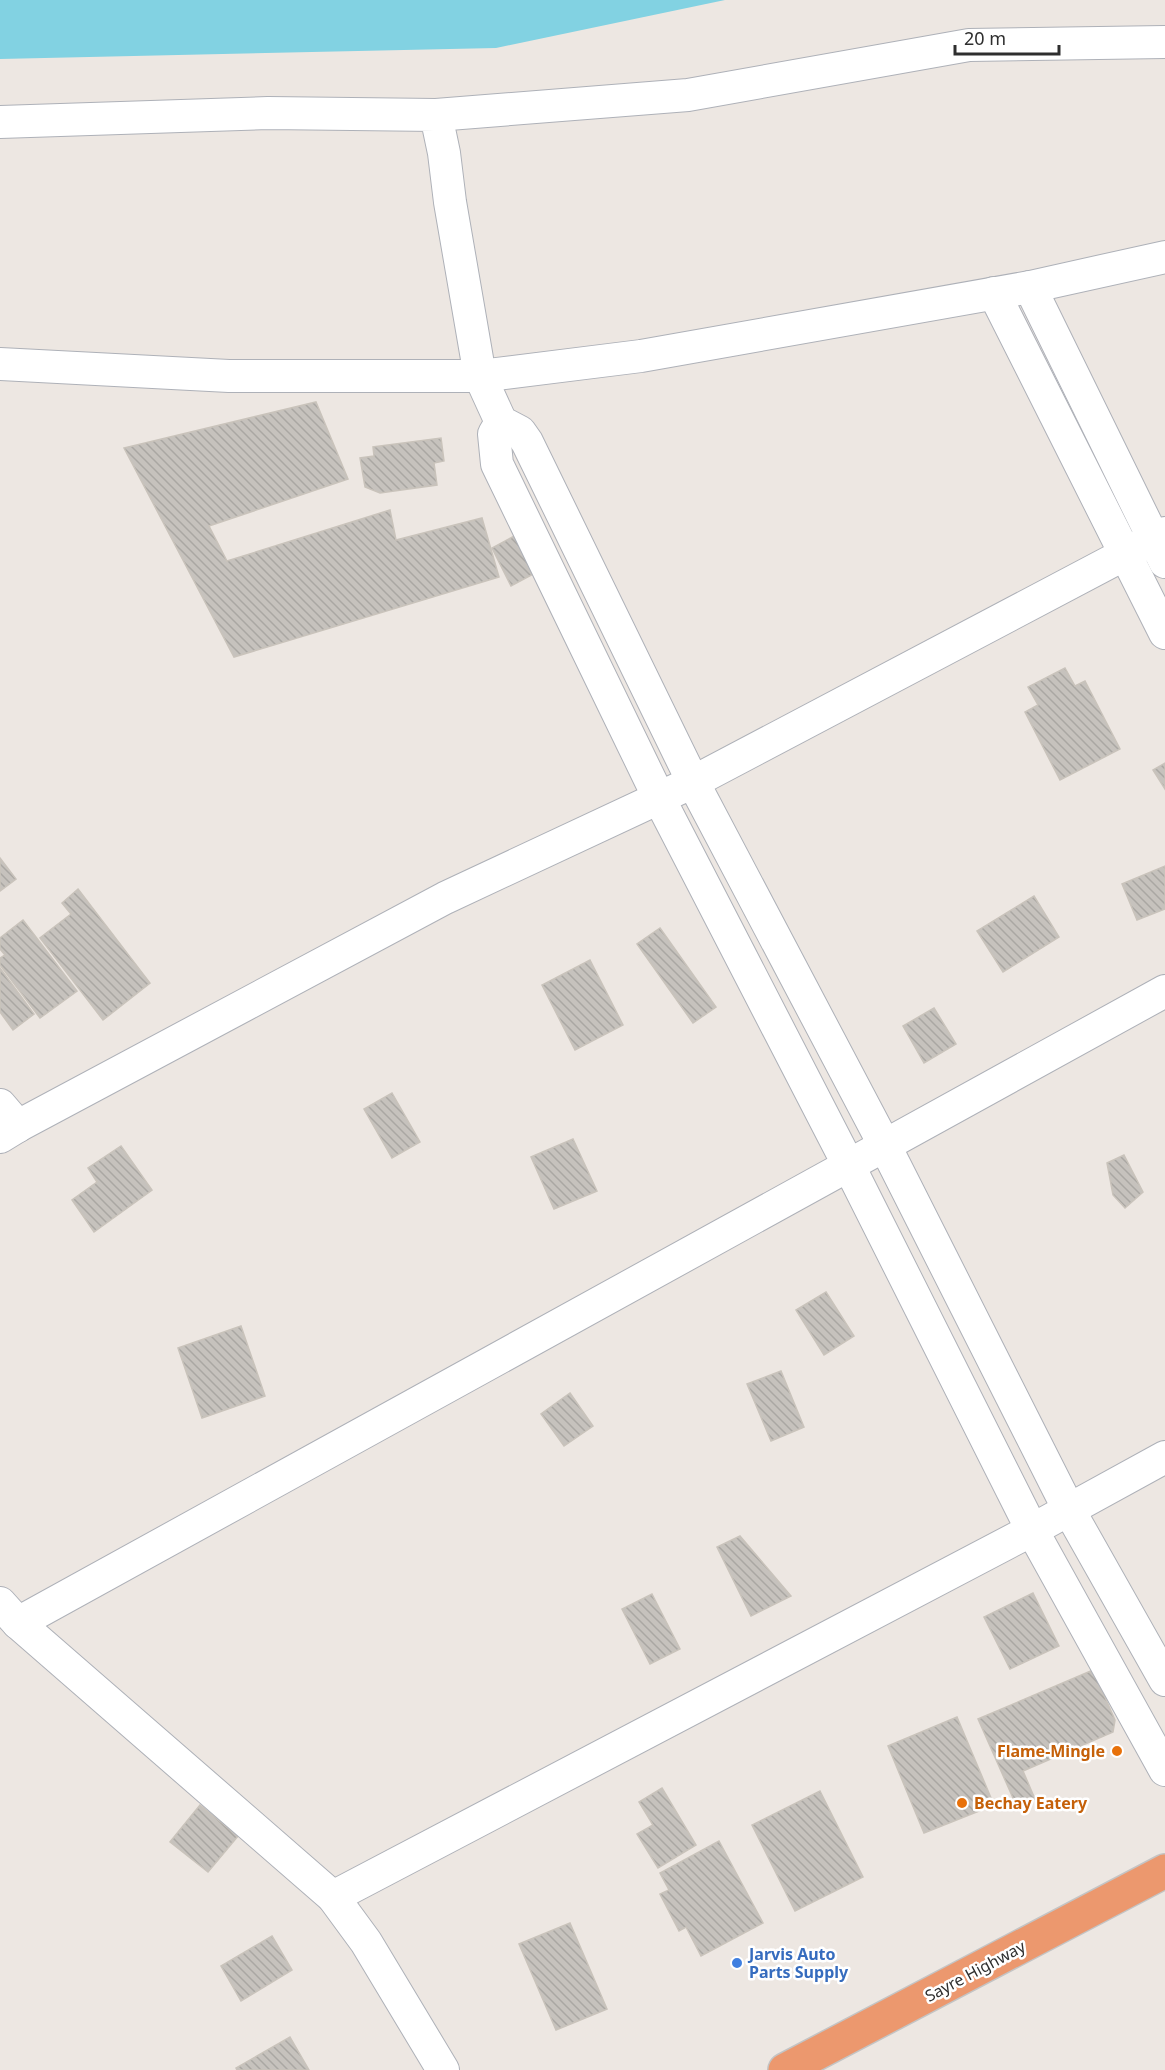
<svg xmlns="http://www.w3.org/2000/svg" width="1165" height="2070" font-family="'Noto Sans',sans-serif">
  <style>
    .water { fill: #82d2e2 }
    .building { fill: url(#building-back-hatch); stroke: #c9c3bb; stroke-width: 1.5 }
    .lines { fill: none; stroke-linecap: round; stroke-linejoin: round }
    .street-casing { stroke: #aeb1b8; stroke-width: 34 }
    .highway-casing { stroke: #c4c4c4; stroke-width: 36 }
    .street { stroke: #fff; stroke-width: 32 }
    .highway { stroke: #ec986e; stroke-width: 33 }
    .food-dot { fill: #e8710a; stroke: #fff; stroke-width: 2 }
    .shop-dot { fill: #3f7fe0; stroke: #fff; stroke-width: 2 }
    .labels { text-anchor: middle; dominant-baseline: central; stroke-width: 5; stroke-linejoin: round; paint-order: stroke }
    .food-label { font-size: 16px; font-weight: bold; fill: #c56008; stroke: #fff; text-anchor: end }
    .shop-label { font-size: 16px; font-weight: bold; fill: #366cbe; stroke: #fff; text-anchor: start }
    .street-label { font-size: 16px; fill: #2e2e2e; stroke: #fff }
  </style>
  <defs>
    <pattern id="building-back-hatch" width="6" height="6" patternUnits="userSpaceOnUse" patternTransform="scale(1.5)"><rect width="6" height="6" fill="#c6c2bd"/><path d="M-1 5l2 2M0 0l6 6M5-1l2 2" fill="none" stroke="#aaa7a3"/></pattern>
  </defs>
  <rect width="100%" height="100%" fill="#ede7e2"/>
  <polygon class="water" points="0,0 725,0 496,48 0,59"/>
  <g class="building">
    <polygon points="316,402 348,479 209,526 227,561 390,510 396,540 482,518 499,577 234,657 124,448"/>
    <polygon points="441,438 444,461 434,463 437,485 380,493 365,487 360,458 374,456 373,447"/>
    <polygon points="520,533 539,571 511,586 492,548"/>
    <polygon points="1065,668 1075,686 1085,681 1120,749 1060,780 1025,712 1038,705 1028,687"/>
    <polygon points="1165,763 1165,789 1153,770"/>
    <polygon points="0,858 16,879 0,891"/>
    <polygon points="1165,866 1165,909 1137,920 1122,884"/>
    <polygon points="78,889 150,983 103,1020 40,938 71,914 62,903"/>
    <polygon points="1034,896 1059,937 1003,972 977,931"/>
    <polygon points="23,920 77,991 40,1018 0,965 0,958 5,955 0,949 0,938"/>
    <polygon points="660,928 716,1007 693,1023 637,944"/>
    <polygon points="590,960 623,1025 575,1050 542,985"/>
    <polygon points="0,968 34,1014 13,1030 0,1012"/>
    <polygon points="934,1008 956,1044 924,1063 903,1026"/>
    <polygon points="392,1093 420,1142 392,1158 364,1109"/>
    <polygon points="573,1139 597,1191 554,1209 531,1157"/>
    <polygon points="121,1146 152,1190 94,1232 72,1200 97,1182 88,1168"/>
    <polygon points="1124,1155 1143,1192 1125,1208 1113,1195 1107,1163"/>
    <polygon points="826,1292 854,1336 824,1355 796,1310"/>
    <polygon points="241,1326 265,1396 202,1418 178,1348"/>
    <polygon points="781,1371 804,1427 771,1441 747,1384"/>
    <polygon points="570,1393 593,1426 564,1446 541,1414"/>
    <polygon points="740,1536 791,1596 751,1616 717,1547"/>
    <polygon points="1033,1593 1059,1646 1010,1669 984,1617"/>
    <polygon points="652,1594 680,1649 650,1664 622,1609"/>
    <polygon points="1093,1670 1115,1720 1113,1732 1023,1771 1035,1799 1017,1807 978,1719"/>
    <polygon points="957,1717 994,1805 924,1833 888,1746"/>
    <polygon points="662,1788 696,1845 658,1868 637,1834 653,1825 639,1802"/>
    <polygon points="820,1791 863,1877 795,1911 752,1825"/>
    <polygon points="200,1805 238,1836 208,1872 170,1842"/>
    <polygon points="719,1841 763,1923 701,1956 686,1927 679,1931 660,1894 669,1890 660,1873"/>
    <polygon points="570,1923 607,2009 556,2030 519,1944"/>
    <polygon points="272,1936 292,1970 241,2001 221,1966"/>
    <polygon points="290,2037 309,2070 237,2070 236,2068"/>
  </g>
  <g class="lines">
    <g class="street-casing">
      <g id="street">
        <polyline points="436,115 688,95 969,45 1165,42"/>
        <polyline points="0,122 268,113 436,115 444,153 450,202 480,376 501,422 520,432 527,442 693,782 885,1146 1069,1510 1165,1680"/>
        <polyline points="1030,287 1165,562"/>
        <polyline points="994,293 1165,633"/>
        <polyline points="0,364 229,376 480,376 641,356 1030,287 1165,257"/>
        <polyline points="501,422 494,434 497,464 659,798 849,1166 1032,1530 1165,1770"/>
        <polyline points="0,1105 18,1126"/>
        <polyline points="0,1137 18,1126 445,898 693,782 1165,533"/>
        <polyline points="0,1603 18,1623 333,1897 366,1942 443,2070"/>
        <polyline points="18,1623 1165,991"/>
        <polyline points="333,1897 1032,1530 1165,1457"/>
      </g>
    </g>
    <g class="highway-casing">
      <polyline id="highway" points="785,2070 1165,1871"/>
    </g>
    <use href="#street" class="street"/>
    <use href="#highway" class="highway"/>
  </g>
  <g class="food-dot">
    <circle cx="1117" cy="1751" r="6"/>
    <circle cx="962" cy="1803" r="6"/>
  </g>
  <circle class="shop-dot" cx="737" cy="1963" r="6"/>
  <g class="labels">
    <g class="food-label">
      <text x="1105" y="1751">Flame-Mingle</text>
      <text x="974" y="1803" text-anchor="start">Bechay Eatery</text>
    </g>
    <g class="shop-label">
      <text x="749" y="1954">Jarvis Auto<tspan x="749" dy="18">Parts Supply</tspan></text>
    </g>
    <g class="street-label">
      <text transform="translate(975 1971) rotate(-28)">Sayre Highway</text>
    </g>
  </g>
  <path d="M955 45v9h104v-9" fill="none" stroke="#2e2e2e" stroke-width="3"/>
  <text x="964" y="45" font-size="18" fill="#2e2e2e" stroke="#ffffff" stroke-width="4.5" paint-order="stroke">20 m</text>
</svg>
